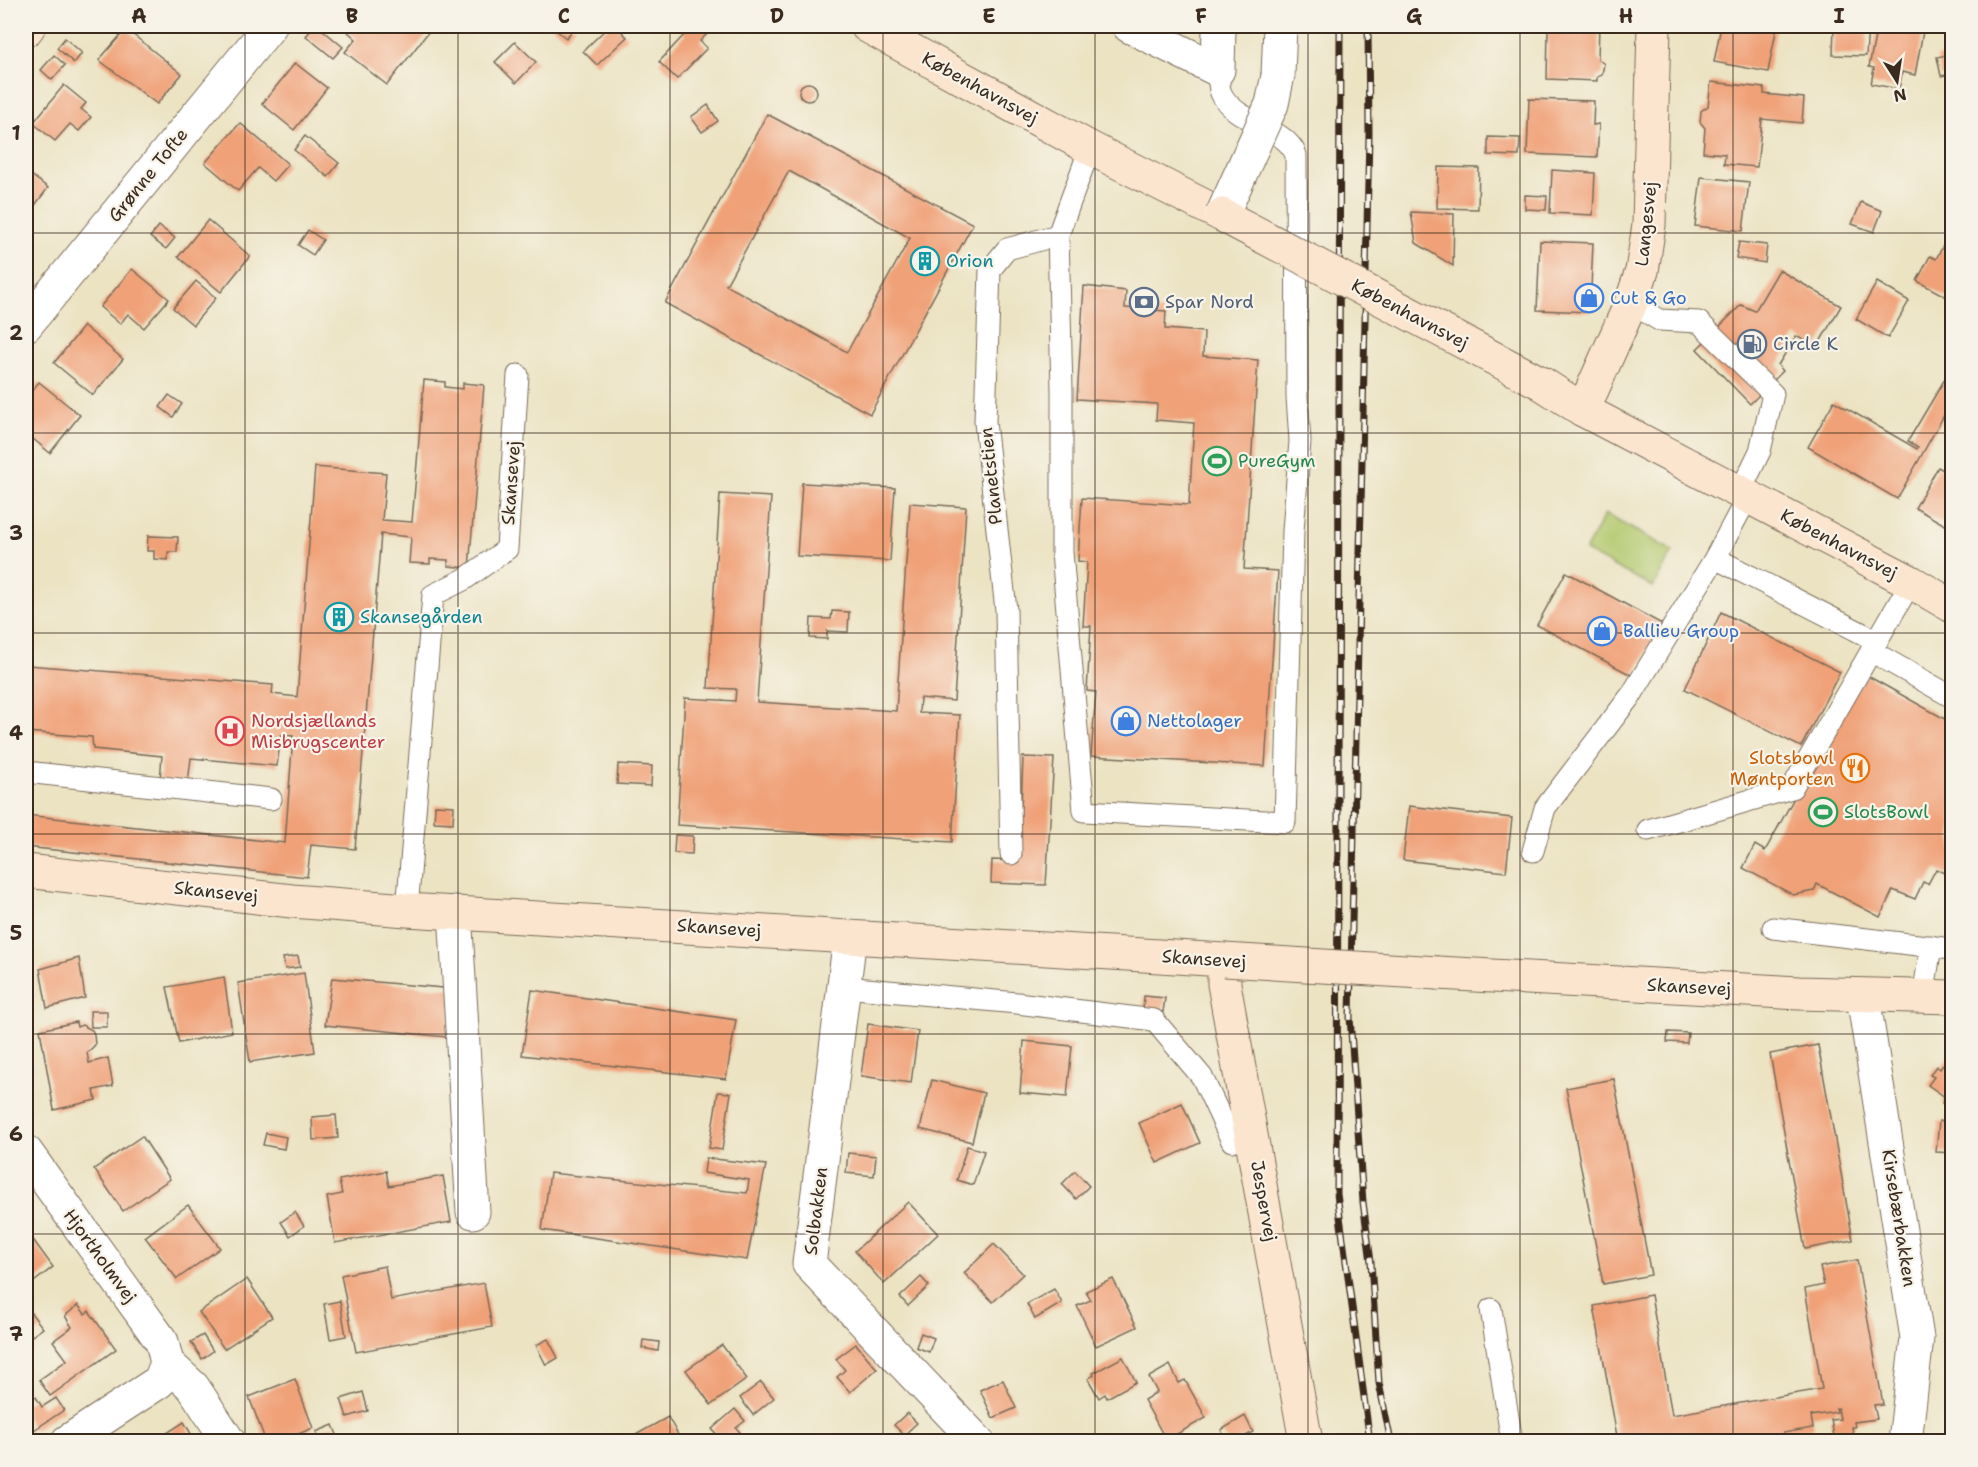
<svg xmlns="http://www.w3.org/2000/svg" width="1978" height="1467" font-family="'Shantell Sans',sans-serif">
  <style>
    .green { fill: #b1c86c; stroke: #767945; stroke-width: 1.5 }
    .building { fill: #f0a178; fill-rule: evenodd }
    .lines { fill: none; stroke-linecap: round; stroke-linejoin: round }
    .lane-casing { stroke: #796b58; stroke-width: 23 }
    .street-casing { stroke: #796b58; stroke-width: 35 }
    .secondary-casing { stroke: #796b58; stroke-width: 35 }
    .lane { stroke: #fff; stroke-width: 21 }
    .street { stroke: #fff; stroke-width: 33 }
    .secondary { stroke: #fbe5cf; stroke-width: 33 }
    .rail-casing { stroke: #3b2a1e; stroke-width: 7 }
    .rail { stroke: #f7f3e8; stroke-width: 4.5; stroke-dasharray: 14; stroke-linecap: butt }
    .street-bridge-casing { stroke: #796b58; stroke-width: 35; stroke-linecap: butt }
    .secondary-bridge-casing { stroke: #796b58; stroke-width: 35; stroke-linecap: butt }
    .street-bridge { stroke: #fff; stroke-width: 33 }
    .secondary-bridge { stroke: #fbe5cf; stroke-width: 33 }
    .grid { fill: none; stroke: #3b2a1e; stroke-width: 1.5; stroke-opacity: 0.55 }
    .labels { text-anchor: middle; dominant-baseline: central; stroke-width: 4.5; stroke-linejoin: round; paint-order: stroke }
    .street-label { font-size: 18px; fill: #3b2a1e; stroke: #f7f3e8 }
    .culture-label { font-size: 18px; fill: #0d838f; stroke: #f7f3e8; text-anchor: start }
    .shop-label { font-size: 18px; fill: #366cbe; stroke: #f7f3e8; text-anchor: start }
    .service-label { font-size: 18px; fill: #4e5e75; stroke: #f7f3e8; text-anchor: start }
    .leisure-label { font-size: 18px; fill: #27864d; stroke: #f7f3e8; text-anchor: start }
    .health-label { font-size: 18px; fill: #be3a42; stroke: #f7f3e8; text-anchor: start }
    .food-label { font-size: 18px; fill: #c56008; stroke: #f7f3e8; text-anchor: end }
    .neatline { fill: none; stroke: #3b2a1e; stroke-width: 2 }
    .grid-label { font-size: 20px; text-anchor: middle; font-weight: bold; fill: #3b2a1e }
  </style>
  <rect width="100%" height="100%" fill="#f7f3e8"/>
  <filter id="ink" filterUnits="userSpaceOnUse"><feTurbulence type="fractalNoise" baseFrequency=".0167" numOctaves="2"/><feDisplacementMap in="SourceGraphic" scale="12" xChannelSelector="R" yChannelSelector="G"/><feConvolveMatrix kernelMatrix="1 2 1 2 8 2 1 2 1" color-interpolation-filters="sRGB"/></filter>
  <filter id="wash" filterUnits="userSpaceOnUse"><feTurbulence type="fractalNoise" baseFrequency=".008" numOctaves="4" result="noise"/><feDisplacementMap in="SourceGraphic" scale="24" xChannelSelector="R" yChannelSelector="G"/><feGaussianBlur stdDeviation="1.35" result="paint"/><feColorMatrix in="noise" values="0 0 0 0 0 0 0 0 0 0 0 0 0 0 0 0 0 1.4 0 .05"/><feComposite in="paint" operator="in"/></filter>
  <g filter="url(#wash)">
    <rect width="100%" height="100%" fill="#ece3c3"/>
    <polygon class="green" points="1605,514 1673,551 1653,587 1585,551"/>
    <g id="blocks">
      <g class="building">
        <polygon points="314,26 318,26 343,47 333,58 306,36"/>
        <polygon points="353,26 433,26 387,85 345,52 356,39 348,32"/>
        <polygon points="551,26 576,26 566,38"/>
        <polygon points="609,26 616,26 627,37 597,65 583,51"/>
        <polygon points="676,26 715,26 700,41 707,48 677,79 659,62 685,34"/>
        <polygon points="1580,26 1599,26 1598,59 1604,64 1602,75 1597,77 1597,81 1547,79 1548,29 1580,30"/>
        <polygon points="1721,26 1777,26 1768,72 1714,62"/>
        <polygon points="1834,26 1868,26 1866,56 1833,55"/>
        <polygon points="1877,26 1924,26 1915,75 1902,72 1899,89 1871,84 1874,68 1869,67"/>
        <polygon points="1952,27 1952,48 1947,29"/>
        <polygon points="126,29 182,74 157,104 99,60"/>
        <polygon points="65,38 82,53 74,63 57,48"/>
        <polygon points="515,42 536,62 516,83 495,62"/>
        <polygon points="1952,54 1952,74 1941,76 1937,57"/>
        <polygon points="54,55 65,65 52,80 41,70"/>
        <polygon points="295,63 327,88 294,130 262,104"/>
        <polygon points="1711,82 1764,88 1764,94 1804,98 1802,123 1762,119 1757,167 1724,164 1725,154 1703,152 1705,128 1700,122 1701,111 1708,106"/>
        <circle cx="808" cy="92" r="9"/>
        <polygon points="64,85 86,103 81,109 91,117 79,131 70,124 55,141 33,123"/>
        <polygon points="1529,99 1594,101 1593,125 1599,124 1597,157 1527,154"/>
        <polygon points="708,105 718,121 702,132 691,117"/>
        <path d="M 767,114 L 973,224 L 870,414 L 665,303 ZM 789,171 L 910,238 L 847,352 L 726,285 Z"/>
        <polygon points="240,123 288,164 273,181 258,168 238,191 205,163"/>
        <polygon points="26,124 35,132 28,141 26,139"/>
        <polygon points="305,136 339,163 328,177 294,150"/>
        <polygon points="1488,137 1520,138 1519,156 1488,155"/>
        <polygon points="1438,167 1479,168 1478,209 1437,208"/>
        <polygon points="1552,170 1595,173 1593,215 1550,213"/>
        <polygon points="26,171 48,188 26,217"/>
        <polygon points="1701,177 1749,182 1743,231 1695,226"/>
        <polygon points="1525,195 1547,196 1546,210 1525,209"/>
        <polygon points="1861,202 1882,211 1874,232 1852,224"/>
        <polygon points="1411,212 1454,214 1453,266 1416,243"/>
        <polygon points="208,220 250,256 221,292 178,257"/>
        <polygon points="159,226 175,238 166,249 150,237"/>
        <polygon points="308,230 323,240 313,255 298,245"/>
        <polygon points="1540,241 1593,243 1590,312 1537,310"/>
        <polygon points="1739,242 1767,245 1765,263 1736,258"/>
        <polygon points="1944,244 1952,249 1952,300 1917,281 1930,256 1936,259"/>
        <polygon points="132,269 169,299 144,328 128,314 120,324 100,307"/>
        <polygon points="1779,270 1841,306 1817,347 1796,336 1778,365 1783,371 1750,404 1697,349 1741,305 1755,311"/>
        <polygon points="196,281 216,298 193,325 173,308"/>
        <polygon points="1877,282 1909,301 1888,338 1856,319"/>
        <polygon points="1084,286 1126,291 1125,308 1166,311 1165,329 1204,332 1203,356 1258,360 1244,569 1278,571 1265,766 1091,756 1096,692 1087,691 1091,626 1083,626 1087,562 1078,561 1082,498 1189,505 1194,423 1156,420 1157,404 1077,399"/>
        <polygon points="84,326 123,359 93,395 54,363"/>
        <polygon points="1952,367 1952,401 1897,499 1808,447 1834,401 1917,449 1918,447 1908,441"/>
        <polygon points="424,380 445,382 445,387 463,389 463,383 484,385 469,568 448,566 448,560 430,559 430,564 409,563 411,537 381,534 355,849 311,845 307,877 26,847 26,815 285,843 293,736 281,735 277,766 191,758 188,783 160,780 162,756 93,749 92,737 26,732 26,688 28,665 273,685 272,694 297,697 315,467 386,473 382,520 412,522"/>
        <polygon points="39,382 80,415 50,453 26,433 26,398"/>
        <polygon points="169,395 182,404 173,417 160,407"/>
        <polygon points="1938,467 1952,475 1952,529 1915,508"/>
        <polygon points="802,483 895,488 890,561 797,556"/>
        <polygon points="720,494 771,497 757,702 896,711 910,503 966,507 954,701 920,698 919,713 960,715 952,842 677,825 685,698 735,701 736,689 708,688"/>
        <polygon points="148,536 178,537 177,552 168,552 168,560 154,559 154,551 147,551"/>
        <polygon points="1566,572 1662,624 1633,676 1537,625"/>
        <polygon points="832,611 849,612 848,632 827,631 827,639 810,638 811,618 831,619"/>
        <polygon points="1721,612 1840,672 1801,747 1685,689"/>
        <polygon points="1866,675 1952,723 1952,877 1936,869 1928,884 1923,882 1915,899 1893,890 1880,917 1817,884 1814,891 1793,895 1743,868 1755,845 1765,851 1840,714"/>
        <polygon points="1023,757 1054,758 1046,885 991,883 992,860 1019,861"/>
        <polygon points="618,764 652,766 651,786 617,784"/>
        <polygon points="435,805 454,806 453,823 434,822"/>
        <polygon points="1409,806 1512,818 1506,872 1403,860"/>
        <polygon points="675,835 693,836 692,854 674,853"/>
        <polygon points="298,956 300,967 285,969 283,958"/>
        <polygon points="79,958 85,998 47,1008 40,969"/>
        <polygon points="304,973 315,1052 250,1062 238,983"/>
        <polygon points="224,977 232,1032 179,1043 167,987"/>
        <polygon points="332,978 454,989 447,1037 325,1025"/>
        <polygon points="532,990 736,1020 726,1079 522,1055"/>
        <polygon points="1144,996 1165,998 1163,1012 1143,1010"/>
        <polygon points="90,1011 107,1011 107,1027 91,1027"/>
        <polygon points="76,1022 77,1027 82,1025 92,1030 94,1034 95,1045 87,1053 89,1063 108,1058 113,1086 94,1090 96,1100 54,1110 40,1030"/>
        <polygon points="868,1024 918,1031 911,1083 861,1076"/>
        <polygon points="1668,1032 1688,1033 1687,1043 1667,1042"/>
        <polygon points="1024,1041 1072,1046 1067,1097 1020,1093"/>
        <polygon points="1818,1045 1853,1240 1805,1249 1770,1054"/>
        <polygon points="1952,1052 1952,1111 1942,1103 1945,1097 1928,1085 1934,1077 1930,1075 1936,1066 1940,1069"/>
        <polygon points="1614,1079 1651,1275 1603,1284 1566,1088"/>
        <polygon points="932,1080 984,1093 972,1142 920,1129"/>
        <polygon points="718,1092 731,1093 722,1150 709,1148"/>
        <polygon points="1182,1103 1200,1143 1157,1163 1139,1123"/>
        <polygon points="336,1115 338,1138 313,1140 312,1117"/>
        <polygon points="1939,1121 1952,1123 1952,1153 1936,1152"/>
        <polygon points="266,1133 286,1137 284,1149 263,1145"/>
        <polygon points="142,1136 170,1179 123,1211 94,1169"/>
        <polygon points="967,1146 984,1151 973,1185 957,1180"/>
        <polygon points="848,1153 876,1156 874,1176 846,1173"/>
        <polygon points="706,1158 766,1165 747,1260 542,1230 550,1173 747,1193 749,1180 704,1173"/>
        <polygon points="386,1171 389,1186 443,1176 451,1222 335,1243 327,1197 342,1194 339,1180"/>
        <polygon points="1075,1171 1089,1186 1076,1199 1062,1184"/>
        <polygon points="908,1202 938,1234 884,1284 855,1251"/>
        <polygon points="188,1205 220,1248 177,1279 145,1237"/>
        <polygon points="295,1212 304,1226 290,1236 281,1222"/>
        <polygon points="26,1230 53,1267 26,1288"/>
        <polygon points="994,1244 1023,1274 993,1302 964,1273"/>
        <polygon points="1857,1260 1883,1404 1874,1405 1877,1419 1854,1422 1855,1427 1852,1427 1855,1442 1835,1442 1831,1420 1840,1419 1838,1408 1836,1408 1837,1412 1811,1416 1813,1428 1783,1433 1784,1442 1618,1442 1594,1306 1651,1295 1672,1415 1822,1389 1805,1289 1824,1285 1820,1267"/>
        <polygon points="385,1266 391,1300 484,1283 492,1327 356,1352 341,1275"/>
        <polygon points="921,1277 929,1286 908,1306 900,1297"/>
        <polygon points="247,1279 272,1317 224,1349 199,1312"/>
        <polygon points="1113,1279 1137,1327 1096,1346 1077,1306 1091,1300 1086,1291"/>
        <polygon points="1054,1289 1062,1303 1035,1319 1027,1304"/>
        <polygon points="340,1301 346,1336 330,1339 324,1304"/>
        <polygon points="78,1305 85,1314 89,1311 116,1349 50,1396 39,1380 67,1360 53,1341 72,1327 65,1316"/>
        <polygon points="31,1313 43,1328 32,1336 26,1328 26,1317"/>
        <polygon points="921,1333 934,1338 929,1352 916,1347"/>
        <polygon points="203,1335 213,1351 202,1359 191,1342"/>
        <polygon points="548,1339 558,1358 546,1365 536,1345"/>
        <polygon points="643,1340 659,1342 658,1351 642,1348"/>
        <polygon points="856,1344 877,1369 850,1392 837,1377 845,1370 836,1359"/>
        <polygon points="722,1345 747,1379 711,1405 686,1370"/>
        <polygon points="1123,1357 1136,1382 1107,1398 1105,1394 1099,1398 1088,1379 1094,1375 1093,1373"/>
        <polygon points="1170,1365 1179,1383 1185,1380 1206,1418 1166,1440 1144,1400 1157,1392 1149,1377"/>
        <polygon points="295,1379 313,1428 279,1442 266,1442 249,1397"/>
        <polygon points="1003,1380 1016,1408 993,1418 980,1390"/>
        <polygon points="761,1382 774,1398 753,1415 740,1398"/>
        <polygon points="363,1392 368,1411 347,1417 341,1399"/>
        <polygon points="36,1397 42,1407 56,1398 64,1410 34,1430 26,1417 26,1404"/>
        <polygon points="735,1409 745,1421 736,1428 740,1432 729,1442 723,1442 712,1429"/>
        <polygon points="907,1413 917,1423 904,1435 894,1425"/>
        <polygon points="1245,1416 1253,1432 1235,1442 1227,1442 1221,1430"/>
        <polygon points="668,1417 682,1442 623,1442"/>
        <polygon points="184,1422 196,1442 153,1442"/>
        <polygon points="333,1425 340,1442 320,1442 316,1432"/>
      </g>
    </g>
  </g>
  <g filter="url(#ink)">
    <use href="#blocks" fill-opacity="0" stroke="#796b58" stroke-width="1.5"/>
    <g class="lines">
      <g class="lane-casing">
        <g id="lane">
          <path d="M 1058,235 L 1062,390 L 1062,552 L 1084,811 L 1285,822 L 1293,531 L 1300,441 L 1297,397 L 1296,155 C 1285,126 1234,123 1221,93 C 1218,86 1219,77 1218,70"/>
          <polyline points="1631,303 1659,320 1699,322 1773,394 1760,451 1740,492"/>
          <polyline points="1715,558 1877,641"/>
          <polyline points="1871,651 1952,697"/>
          <polyline points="26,772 271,799"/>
          <polyline points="1648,830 1792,788 1911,582"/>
          <polyline points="1533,851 1545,808 1632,694 1715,558 1748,496"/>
          <polyline points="1011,854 1006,610 985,422 990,270 1007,249 1058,235 1090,148"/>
          <polyline points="407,910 433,595 465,579 507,549 518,375"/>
          <polyline points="1773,928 1952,949"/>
          <polyline points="845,987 1017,1003 1154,1020 1202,1077 1232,1141"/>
          <polyline points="1923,997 1931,946"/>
          <polyline points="1491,1309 1512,1442"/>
        </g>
      </g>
      <g class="street-casing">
        <g id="street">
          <polyline points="1129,26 1218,70 1219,26"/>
          <polyline points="1278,75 1280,26"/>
          <polyline points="26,325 270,26"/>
          <polyline points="455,912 473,1212"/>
          <polyline points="850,937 809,1264 978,1442"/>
          <polyline points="1863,996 1917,1338 1905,1442"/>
          <polyline points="26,1152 162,1342 167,1363 160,1381 67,1442"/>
          <polyline points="167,1363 193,1387 229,1442"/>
        </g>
      </g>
      <g class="secondary-casing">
        <g id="secondary">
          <polyline points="867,26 1090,148 1222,215"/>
          <polyline points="26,30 29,26"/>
          <polyline points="1541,383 1583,410 1911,582 1952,606"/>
          <polyline points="1583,410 1631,303 1642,271 1649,225 1654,26"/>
          <polyline points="26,871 292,901 407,910 1224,960 1224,984 1306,1442"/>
          <polyline points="1438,973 1799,993 1952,997"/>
        </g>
      </g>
      <use href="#lane" class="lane"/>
      <use href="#street" class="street"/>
      <use href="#secondary" class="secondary"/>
      <g class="rail-casing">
        <g id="rail">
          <polyline points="1340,26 1337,1194 1370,1442"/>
          <polyline points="1368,26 1369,134 1350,1017 1363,1202 1371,1262 1379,1383 1391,1442"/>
        </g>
      </g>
      <use href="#rail" class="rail"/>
      <g class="street-bridge-casing">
        <polyline id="street-bridge" points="1222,215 1272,104 1278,75"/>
      </g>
      <g class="secondary-bridge-casing">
        <g id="secondary-bridge">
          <polyline points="1222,215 1541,383"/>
          <polyline points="1224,960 1438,973"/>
        </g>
      </g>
      <use href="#street-bridge" class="street-bridge"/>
      <use href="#secondary-bridge" class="secondary-bridge"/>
    </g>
  </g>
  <path class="grid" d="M 245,26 L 245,1442M 458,26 L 458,1442M 670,26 L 670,1442M 883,26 L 883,1442M 1095,26 L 1095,1442M 1308,26 L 1308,1442M 1520,26 L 1520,1442M 1733,26 L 1733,1442M 26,233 L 1952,233M 26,433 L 1952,433M 26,633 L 1952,633M 26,834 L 1952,834M 26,1034 L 1952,1034M 26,1234 L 1952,1234"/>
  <defs>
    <g id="building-ring" transform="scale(1.5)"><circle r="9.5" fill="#f7f3e8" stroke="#0f9aa8" stroke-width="1.5"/><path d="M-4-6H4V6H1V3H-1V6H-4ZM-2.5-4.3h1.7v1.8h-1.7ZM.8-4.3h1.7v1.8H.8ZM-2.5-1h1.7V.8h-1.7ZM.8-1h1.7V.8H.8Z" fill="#0f9aa8"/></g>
    <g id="shop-ring" transform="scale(1.5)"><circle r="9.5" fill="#f7f3e8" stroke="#3f7fe0" stroke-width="1.5"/><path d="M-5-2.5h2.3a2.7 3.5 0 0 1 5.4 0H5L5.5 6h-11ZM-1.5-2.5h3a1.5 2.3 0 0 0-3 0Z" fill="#3f7fe0"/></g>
    <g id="bank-ring" transform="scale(1.5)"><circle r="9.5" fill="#f7f3e8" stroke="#5c6f8a" stroke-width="1.5"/><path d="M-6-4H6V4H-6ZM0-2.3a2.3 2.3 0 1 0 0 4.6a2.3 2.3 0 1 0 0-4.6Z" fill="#5c6f8a"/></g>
    <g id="fuel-ring" transform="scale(1.5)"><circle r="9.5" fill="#f7f3e8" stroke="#5c6f8a" stroke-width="1.5"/><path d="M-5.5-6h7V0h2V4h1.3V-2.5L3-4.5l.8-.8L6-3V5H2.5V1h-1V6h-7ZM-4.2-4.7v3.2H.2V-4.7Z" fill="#5c6f8a"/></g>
    <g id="stadium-ring" transform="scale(1.5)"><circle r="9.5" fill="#f7f3e8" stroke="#2e9e5b" stroke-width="1.5"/><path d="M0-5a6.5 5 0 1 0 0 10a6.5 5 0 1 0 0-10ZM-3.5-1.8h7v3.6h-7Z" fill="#2e9e5b"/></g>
    <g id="hospital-ring" transform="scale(1.5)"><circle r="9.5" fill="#f7f3e8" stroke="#e0444e" stroke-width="1.5"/><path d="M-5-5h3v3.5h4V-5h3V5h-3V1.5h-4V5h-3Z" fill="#e0444e"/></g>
    <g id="restaurant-ring" transform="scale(1.5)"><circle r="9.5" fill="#f7f3e8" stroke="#e8710a" stroke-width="1.5"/><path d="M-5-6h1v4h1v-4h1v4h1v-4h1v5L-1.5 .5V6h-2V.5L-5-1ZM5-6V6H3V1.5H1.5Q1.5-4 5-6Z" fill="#e8710a"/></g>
  </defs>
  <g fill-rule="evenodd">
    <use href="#building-ring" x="925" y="261"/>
    <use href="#shop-ring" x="1589" y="298"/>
    <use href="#bank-ring" x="1144" y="302"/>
    <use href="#fuel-ring" x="1752" y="344"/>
    <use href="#stadium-ring" x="1217" y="461"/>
    <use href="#building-ring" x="339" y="617"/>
    <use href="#shop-ring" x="1602" y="631"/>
    <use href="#shop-ring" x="1126" y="721"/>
    <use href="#hospital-ring" x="230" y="731"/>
    <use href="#restaurant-ring" x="1855" y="768"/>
    <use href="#stadium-ring" x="1823" y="812"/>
  </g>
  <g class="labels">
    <g class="street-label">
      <text transform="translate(980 88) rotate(29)">Københavnsvej</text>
      <text transform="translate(148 175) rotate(-51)">Grønne Tofte</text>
      <text transform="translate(1646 224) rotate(-84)">Langesvej</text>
      <text transform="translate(1410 314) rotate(28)">Københavnsvej</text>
      <text transform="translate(991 476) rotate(-96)">Planetstien</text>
      <text transform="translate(511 483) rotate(-86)">Skansevej</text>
      <text transform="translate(1839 544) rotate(28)">Københavnsvej</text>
      <text transform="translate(216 892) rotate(6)">Skansevej</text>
      <text transform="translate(719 928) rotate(4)">Skansevej</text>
      <text transform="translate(1204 959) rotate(4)">Skansevej</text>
      <text transform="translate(1689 987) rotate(3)">Skansevej</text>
      <text transform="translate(1264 1201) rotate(80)">Jespervej</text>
      <text transform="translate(816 1211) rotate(-83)">Solbakken</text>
      <text transform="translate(1899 1218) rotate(81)">Kirsebærbakken</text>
      <text transform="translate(100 1256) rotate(54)">Hjortholmvej</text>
    </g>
    <g class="culture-label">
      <text x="946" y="261">Orion</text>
      <text x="360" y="617">Skansegården</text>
    </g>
    <g class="shop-label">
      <text x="1610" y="298">Cut &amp; Go</text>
      <text x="1623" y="631">Ballieu Group</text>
      <text x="1147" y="721">Nettolager</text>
    </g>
    <g class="service-label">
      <text x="1165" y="302">Spar Nord</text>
      <text x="1773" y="344">Circle K</text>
    </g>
    <g class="leisure-label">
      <text x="1238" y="461">PureGym</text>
      <text x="1844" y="812">SlotsBowl</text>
    </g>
    <g class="health-label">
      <text x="251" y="721">Nordsjællands<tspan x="251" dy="21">Misbrugscenter</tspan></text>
    </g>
    <g class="food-label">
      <text x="1834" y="758">Slotsbowl<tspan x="1834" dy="21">Møntporten</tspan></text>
    </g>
  </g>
  <rect width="1978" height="1467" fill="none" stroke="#f7f3e8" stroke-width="66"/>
  <g transform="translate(1897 81) rotate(168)" stroke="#f7f3e8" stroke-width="4.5" paint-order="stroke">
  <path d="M0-4.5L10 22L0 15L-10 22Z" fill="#3b2a1e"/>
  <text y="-9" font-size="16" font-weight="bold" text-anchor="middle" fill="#3b2a1e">N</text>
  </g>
  <rect x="33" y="33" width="1912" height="1401" class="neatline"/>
  <g class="grid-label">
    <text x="139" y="23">A</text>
    <text x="352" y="23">B</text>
    <text x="564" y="23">C</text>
    <text x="777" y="23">D</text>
    <text x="989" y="23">E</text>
    <text x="1201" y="23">F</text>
    <text x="1414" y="23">G</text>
    <text x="1626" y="23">H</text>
    <text x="1839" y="23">I</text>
    <text x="16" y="140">1</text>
    <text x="16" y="340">2</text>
    <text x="16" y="540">3</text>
    <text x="16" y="740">4</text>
    <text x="16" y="940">5</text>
    <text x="16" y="1141">6</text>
    <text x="16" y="1341">7</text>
  </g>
</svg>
